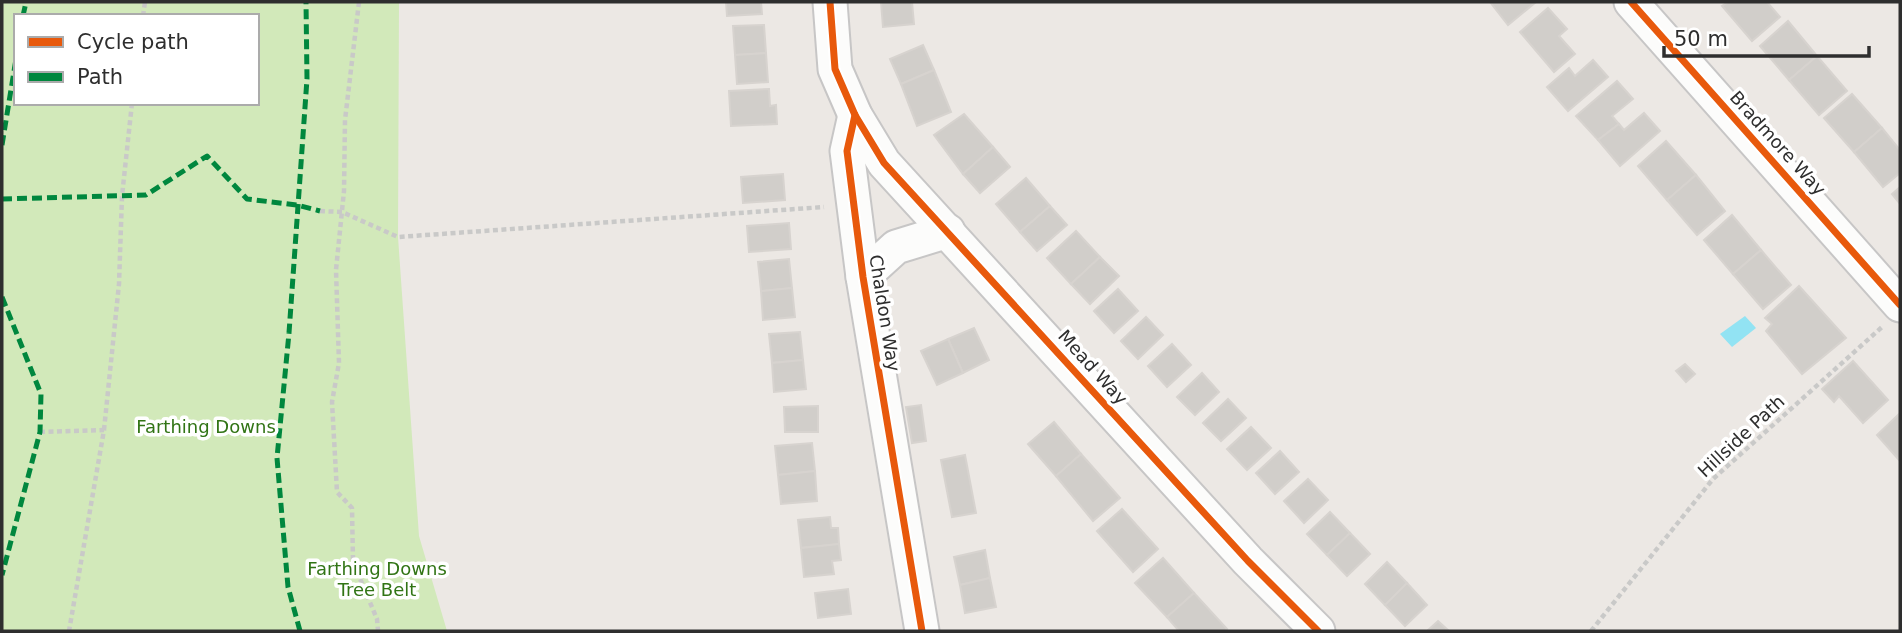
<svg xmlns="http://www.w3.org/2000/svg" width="1902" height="633" font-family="'DejaVu Sans',sans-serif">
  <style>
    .green { fill: #d2e9ba; fill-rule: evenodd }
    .water { fill: #92e3f3 }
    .building { fill: #d1ceca; stroke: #d7d3cf; stroke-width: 2 }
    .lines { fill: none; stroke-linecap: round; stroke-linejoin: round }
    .minor-casing { stroke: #c7c6c6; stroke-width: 37 }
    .path { stroke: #c9c9c8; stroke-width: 4.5; stroke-dasharray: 5 3.5; stroke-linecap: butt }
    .minor { stroke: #fcfcfb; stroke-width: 33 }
    .quiet { stroke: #00873e; stroke-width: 5; stroke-dasharray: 10 5; stroke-linecap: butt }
    .cycleway-casing { stroke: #fff; stroke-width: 11 }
    .cycleway { stroke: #e8590c; stroke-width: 7 }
    .labels { text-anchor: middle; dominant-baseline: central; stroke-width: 7; stroke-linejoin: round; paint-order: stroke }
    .street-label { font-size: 18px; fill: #2e2e2e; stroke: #fff }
    .park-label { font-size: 18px; fill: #317415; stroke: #fff }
  </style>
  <rect width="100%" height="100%" fill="#ece8e4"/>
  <path class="green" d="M 2,2 L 399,2 L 398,237 L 419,536 L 447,631 L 2,631 ZM 16,16 L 257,16 L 257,103 L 16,103 Z"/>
  <polygon class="water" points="1745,316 1756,328 1732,347 1720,334"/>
  <g class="building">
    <polygon points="726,2 761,2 762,14 727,16"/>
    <polygon points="881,2 912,2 914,24 883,27"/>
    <polygon points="1490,2 1536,2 1508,25"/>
    <polygon points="1728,2 1767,2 1780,17 1752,41 1722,6"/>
    <polygon points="1548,8 1567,29 1559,36 1575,54 1554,72 1520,32"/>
    <polygon points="1788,21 1817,56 1789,80 1760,46"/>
    <polygon points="764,25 766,53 735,55 733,26"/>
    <polygon points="923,45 934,70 901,84 890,59"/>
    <polygon points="766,53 768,82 737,84 735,55"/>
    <polygon points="1817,56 1847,91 1819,115 1789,80"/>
    <polygon points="1593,60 1608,77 1568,111 1547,87 1569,68 1575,76"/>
    <polygon points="934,70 951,112 917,126 901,84"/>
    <polygon points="1617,81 1633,99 1612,116 1619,124 1598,140 1576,116"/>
    <polygon points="769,89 770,106 776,105 777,124 731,126 729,91"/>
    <polygon points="1852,94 1882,128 1854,152 1824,118"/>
    <polygon points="1644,113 1660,131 1620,166 1598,140 1619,124 1624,130"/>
    <polygon points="964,114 993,147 963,174 934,135"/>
    <polygon points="1882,128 1900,150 1900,173 1883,187 1854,152"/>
    <polygon points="1666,141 1696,175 1667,200 1638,166"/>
    <polygon points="993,147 1010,167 980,193 963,174"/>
    <polygon points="783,174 785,200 743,203 741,177"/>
    <polygon points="1696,175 1725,211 1697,235 1667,200"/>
    <polygon points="1026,178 1050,206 1020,232 996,204"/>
    <polygon points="1900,187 1900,204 1892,194"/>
    <polygon points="1050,206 1067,225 1037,251 1020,232"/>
    <polygon points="1732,215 1761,250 1733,274 1704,240"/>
    <polygon points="789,223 791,249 749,252 747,226"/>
    <polygon points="1076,231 1100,257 1071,284 1047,258"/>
    <polygon points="1761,250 1791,285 1763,309 1733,274"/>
    <polygon points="1100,257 1119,276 1090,304 1071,284"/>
    <polygon points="789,259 792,288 761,291 758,262"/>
    <polygon points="1799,286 1846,338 1802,374 1766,331 1772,324 1765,318"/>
    <polygon points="792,288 795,317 763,320 761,291"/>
    <polygon points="1118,289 1138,311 1114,333 1094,311"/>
    <polygon points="1146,317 1163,335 1138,359 1121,341"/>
    <polygon points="974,328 989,360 963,373 948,339"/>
    <polygon points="800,332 803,360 772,363 769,334"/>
    <polygon points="948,339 963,373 937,385 921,351"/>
    <polygon points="1172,344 1191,365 1167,387 1148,366"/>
    <polygon points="803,360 806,389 774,392 772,363"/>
    <polygon points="1853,361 1888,400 1863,423 1839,396 1834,402 1822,389"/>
    <polygon points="1685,364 1695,374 1686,382 1676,371"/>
    <polygon points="1202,373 1219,392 1195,415 1177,397"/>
    <polygon points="1228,399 1246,418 1221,441 1203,423"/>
    <polygon points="921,405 926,441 912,443 906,407"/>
    <polygon points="818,406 818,432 785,432 784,407"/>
    <polygon points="1900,413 1900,461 1877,435"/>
    <polygon points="1054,422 1081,454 1056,476 1028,444"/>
    <polygon points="1251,427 1271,448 1247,470 1227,449"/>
    <polygon points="812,443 815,471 778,475 775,446"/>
    <polygon points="1280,451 1299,472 1275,494 1256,473"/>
    <polygon points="1081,454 1120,498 1093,521 1056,476"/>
    <polygon points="965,455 976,513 952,517 941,460"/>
    <polygon points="815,471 817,501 781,504 778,475"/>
    <polygon points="1308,479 1328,500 1304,523 1284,501"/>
    <polygon points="1122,509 1158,549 1133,572 1097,531"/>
    <polygon points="1330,512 1350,533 1327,555 1307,534"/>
    <polygon points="830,517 831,528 838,528 839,544 801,548 798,520"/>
    <polygon points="1350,533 1370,554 1347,576 1327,555"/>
    <polygon points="839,544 841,560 832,561 834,574 804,577 801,548"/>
    <polygon points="985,550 990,578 960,585 954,557"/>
    <polygon points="1163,558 1194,593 1167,617 1135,583"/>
    <polygon points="1387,562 1407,583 1385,605 1365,584"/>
    <polygon points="990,578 996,607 965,613 960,585"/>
    <polygon points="1407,583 1427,605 1405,626 1385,605"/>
    <polygon points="848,589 851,614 818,618 815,593"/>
    <polygon points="1194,593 1227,629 1225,631 1179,631 1167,617"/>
    <polygon points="1438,621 1449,631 1427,631"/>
  </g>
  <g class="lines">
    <g class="minor-casing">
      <g id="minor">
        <polyline points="830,2 835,69 855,115 884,163 1248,561 1318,631"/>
        <polyline points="1631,2 1900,305"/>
        <polyline points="855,115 847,151 863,277 922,631"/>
        <polyline points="863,277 896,247 948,231"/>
      </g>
    </g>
    <g class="path">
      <polyline points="359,2 345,120 344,191 336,270 339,363 332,402 337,492 352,508 353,562 377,619 378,631"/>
      <polyline points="143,16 145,2"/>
      <polyline points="320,211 342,212 398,237 824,207"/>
      <polyline points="104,430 119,284 122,196 132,103"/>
      <polyline points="40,432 104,430 69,631"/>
      <polyline points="1591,631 1713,479 1882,327"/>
    </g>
    <use href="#minor" class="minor"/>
    <g class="quiet">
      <polyline points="23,16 26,2"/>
      <polyline points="2,145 16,59"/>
      <polyline points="2,199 146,195 207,156 247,199 297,205 320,211"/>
      <polyline points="2,297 41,394 40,432 2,575"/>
      <polyline points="300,631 288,587 277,458 289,333 307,79 306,2"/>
    </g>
    <g class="cycleway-casing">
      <g id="cycleway">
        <polyline points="830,2 835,69 855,115 884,163 1248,561 1318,631"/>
        <polyline points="1631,2 1900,305"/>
        <polyline points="855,115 847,151 863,277 922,631"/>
      </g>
    </g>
    <use href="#cycleway" class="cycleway"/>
  </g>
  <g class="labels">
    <g class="street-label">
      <text transform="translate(1778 143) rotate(48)">Bradmore Way</text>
      <text transform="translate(885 313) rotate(81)">Chaldon Way</text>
      <text transform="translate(1093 367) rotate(48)">Mead Way</text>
      <text transform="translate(1741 436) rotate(-43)">Hillside Path</text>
    </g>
    <g class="park-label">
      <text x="206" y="426">Farthing Downs</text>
      <text x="377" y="568">Farthing Downs<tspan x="377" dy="21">Tree Belt</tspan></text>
    </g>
  </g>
  <rect width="1902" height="633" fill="none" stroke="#2e2e2e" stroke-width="7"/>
  <rect x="14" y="14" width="245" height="91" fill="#ffffff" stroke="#ababab" stroke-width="2"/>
  <rect x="28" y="37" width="35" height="10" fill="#e8590c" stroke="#ababab" stroke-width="2"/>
  <text x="77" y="49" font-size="21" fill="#2e2e2e">Cycle path</text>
  <rect x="28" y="72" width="35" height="10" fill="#00873e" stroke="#ababab" stroke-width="2"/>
  <text x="77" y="84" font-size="21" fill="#2e2e2e">Path</text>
  <path d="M1664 46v10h205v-10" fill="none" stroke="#2e2e2e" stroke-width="3.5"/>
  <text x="1674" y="46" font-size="21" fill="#2e2e2e" stroke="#ffffff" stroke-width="5" paint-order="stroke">50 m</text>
</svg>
